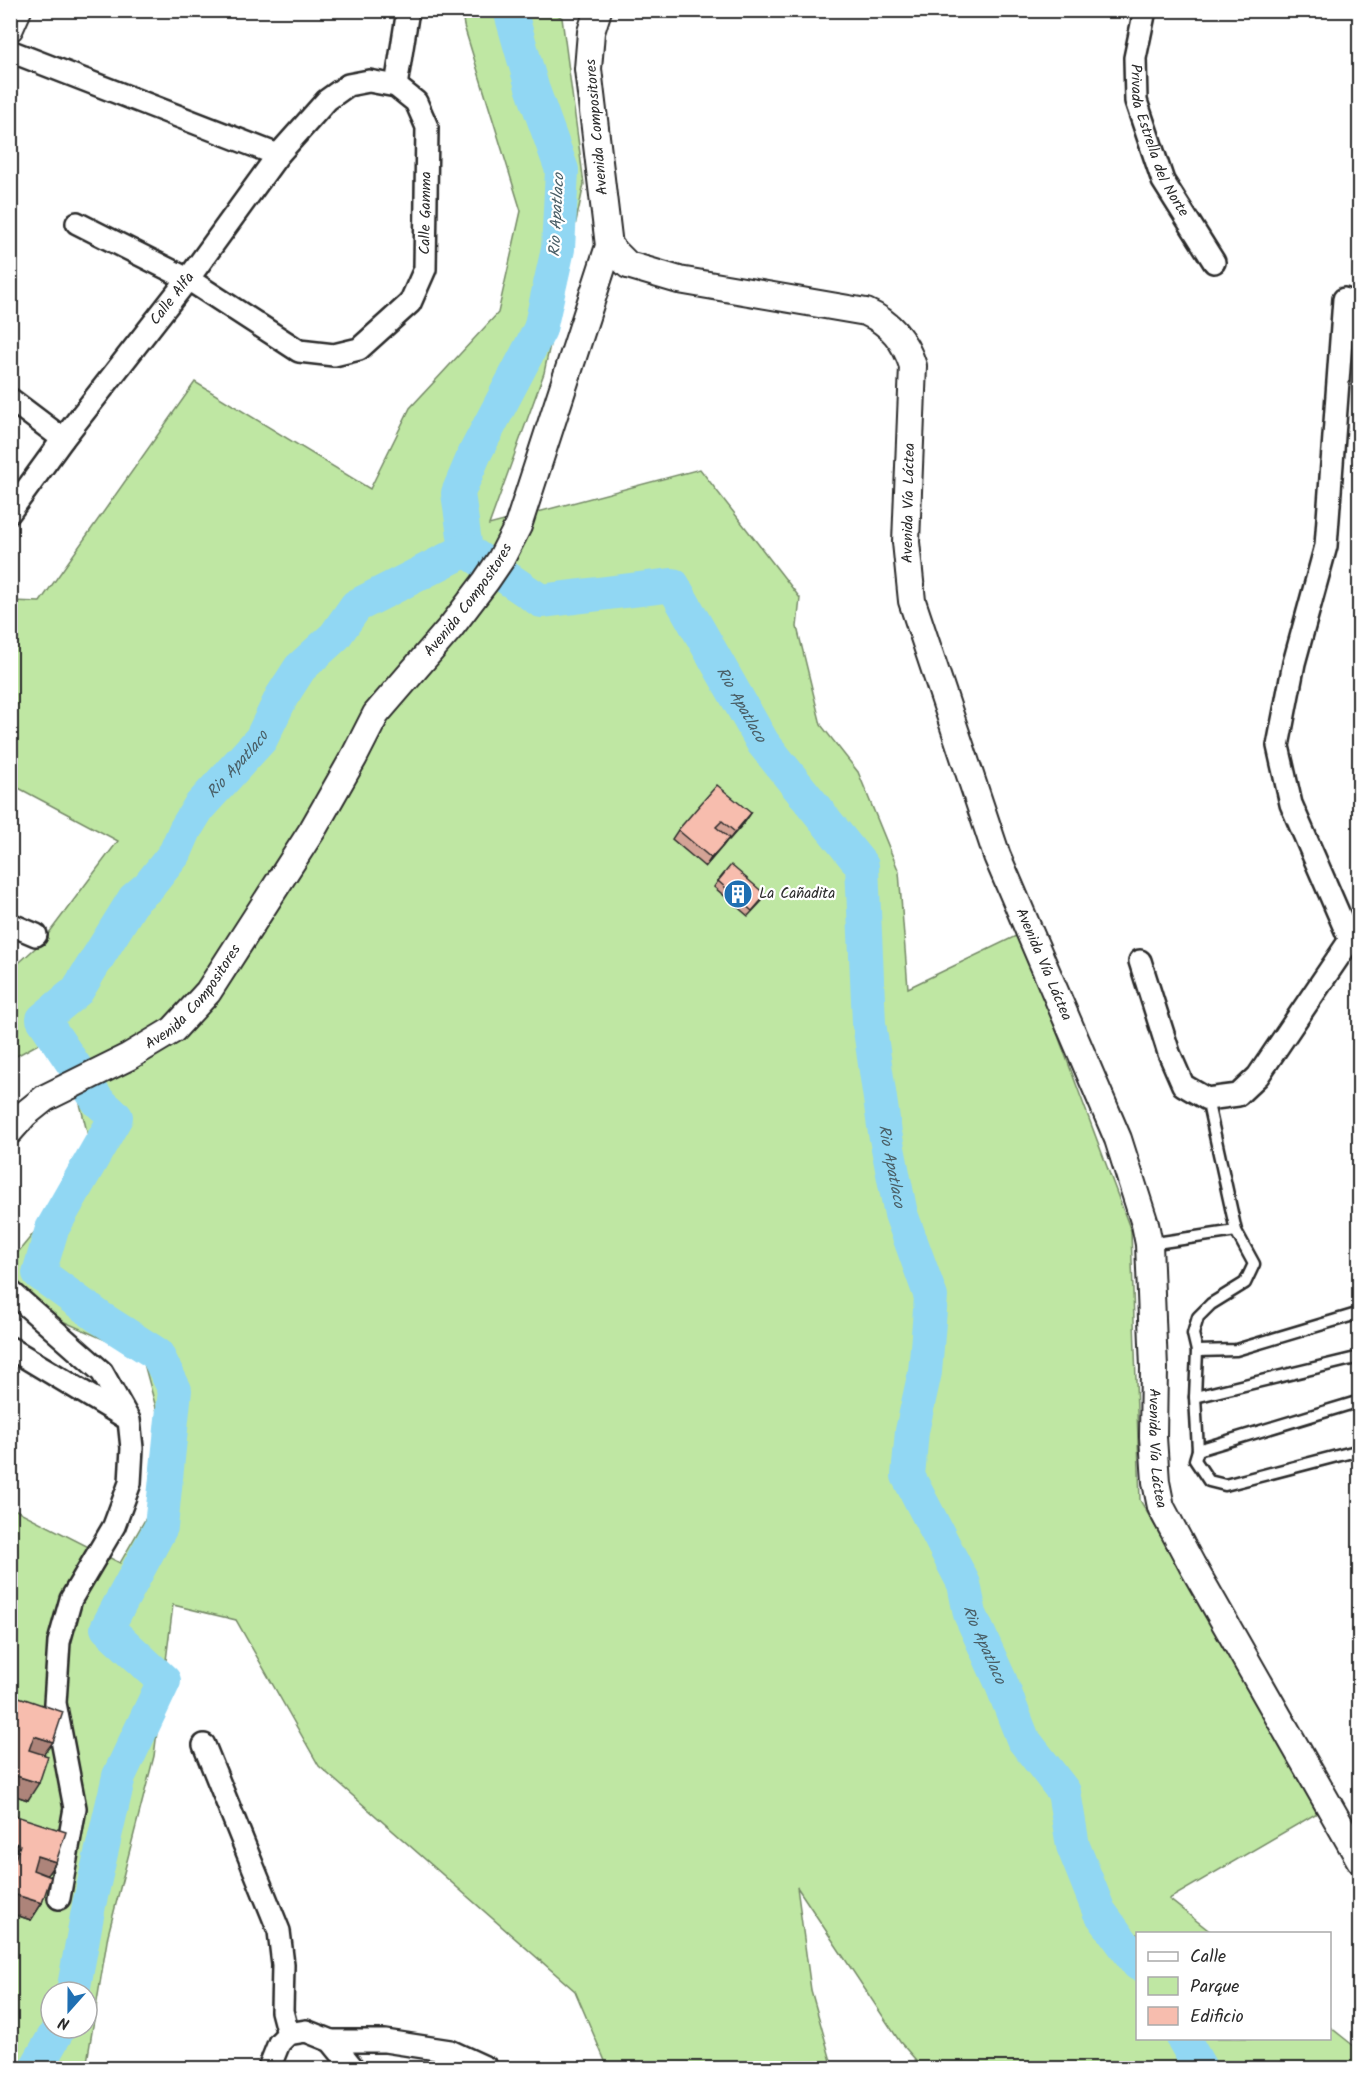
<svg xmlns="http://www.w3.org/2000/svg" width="1370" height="2079" font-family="Kalam,sans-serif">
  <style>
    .green { fill: #bfe7a3; stroke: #758967; stroke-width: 1.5; fill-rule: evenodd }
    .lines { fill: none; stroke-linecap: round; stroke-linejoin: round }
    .river { stroke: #91d7f3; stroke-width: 34 }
    .service-casing { stroke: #2b2b2b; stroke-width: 15 }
    .minor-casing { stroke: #2b2b2b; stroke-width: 26 }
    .tertiary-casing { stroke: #2b2b2b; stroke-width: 30 }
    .service { stroke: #fff; stroke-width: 10 }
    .minor { stroke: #fff; stroke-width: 21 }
    .tertiary { stroke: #fff; stroke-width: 26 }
    .wall { fill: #d4a396; stroke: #2b2b2b; stroke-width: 1.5 }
    .shaded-wall { fill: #ad847a; stroke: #2b2b2b; stroke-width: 1.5 }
    .building { fill: #f7bdae; stroke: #2b2b2b; stroke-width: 1.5 }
    .labels { text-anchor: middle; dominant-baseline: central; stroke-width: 4.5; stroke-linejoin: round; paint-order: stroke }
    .street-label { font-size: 15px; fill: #2b2b2b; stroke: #fff }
    .poi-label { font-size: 15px; fill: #2b2b2b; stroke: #fff; text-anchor: start }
    .water-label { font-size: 16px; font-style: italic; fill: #4a5f67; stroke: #fff }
  </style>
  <rect width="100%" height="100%" fill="#fff"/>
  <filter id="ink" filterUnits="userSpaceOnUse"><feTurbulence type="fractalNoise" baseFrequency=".0167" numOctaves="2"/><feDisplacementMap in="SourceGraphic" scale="12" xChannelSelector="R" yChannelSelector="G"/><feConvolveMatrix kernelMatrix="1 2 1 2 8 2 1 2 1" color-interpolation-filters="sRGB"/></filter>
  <g filter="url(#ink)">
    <path class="green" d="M 462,11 L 552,11 L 562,18 L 584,184 L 544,373 L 489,525 L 700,469 L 800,598 L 797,627 L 821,725 L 858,772 L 899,872 L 908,988 L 1020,934 L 1131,1231 L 1140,1500 L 1319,1812 L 1169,1899 L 1212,1933 L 1138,1934 L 1138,2038 L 1330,2038 L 1330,2027 L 1359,2050 L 1359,2068 L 923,2068 L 900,2042 L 797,1887 L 811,1990 L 833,2068 L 608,2068 L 575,1991 L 319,1766 L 236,1620 L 173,1605 L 154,1756 L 108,1935 L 87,2062 L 82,2068 L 11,2068 L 10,1505 L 12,1508 L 120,1563 L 173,1471 L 142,1356 L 19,1302 L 14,1257 L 94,1160 L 62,1031 L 11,1059 L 11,970 L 43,941 L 118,841 L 11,784 L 11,601 L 40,602 L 195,382 L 370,489 L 410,408 L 498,313 L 521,211 L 464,26 ZM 51,1992 L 87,1992 L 87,2028 L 51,2028 Z"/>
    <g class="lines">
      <g class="river">
        <path id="s1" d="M 510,10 L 532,87 L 562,170 L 558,249 L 540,329 L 475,453 L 458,493 L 466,550 L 541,601 L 673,585 L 763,743 L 862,866 L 869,1023 L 885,1133 L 901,1214 L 931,1297 L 925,1372 L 912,1431 L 908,1476 L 964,1584 L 970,1614 L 1000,1680 L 1023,1739 L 1064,1792 L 1073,1846 L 1099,1911 L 1138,1964"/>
        <path id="s2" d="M 73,1992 L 89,1905 L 119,1776 L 164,1681 L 107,1628 L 161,1527 L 175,1390 L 157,1354 L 99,1317 L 39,1273 L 52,1229 L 116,1117 L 98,1101 L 43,1019 L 77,991 L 134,899 L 148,887 L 175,853 L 185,830 L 199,807 L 261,739 L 282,696 L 300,668 L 335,636 L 356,606 L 466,550"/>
        <polyline points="1183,2038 1200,2068"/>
        <polyline points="36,2068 59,2028"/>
      </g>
      <g class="service-casing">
        <g id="service">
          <polyline points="1207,1099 1236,1231 1254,1264 1245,1283 1211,1304 1198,1317 1193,1334 1197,1351 1195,1397 1198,1450 1195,1460 1209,1481 1225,1485 1360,1450"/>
          <polyline points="1149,1244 1236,1231"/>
          <polyline points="1197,1351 1236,1350 1360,1313"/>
          <polyline points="1195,1397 1360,1357"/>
          <polyline points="1198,1450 1360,1401"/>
        </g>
      </g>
      <g class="minor-casing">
        <g id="minor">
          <path id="s3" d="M 1145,10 L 1135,58 L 1136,101 L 1163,181 L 1214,262"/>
          <polyline points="10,51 278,155"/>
          <polyline points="396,86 408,10"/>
          <polyline points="1344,299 1326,546 1294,663 1278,746 1291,804 1350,940"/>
          <polyline points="10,399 63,439"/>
          <path id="s4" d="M 10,512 L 63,439 L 188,279 L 278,155 L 327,100 L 348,85 L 369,81 L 396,86 L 416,102 L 427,127 L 425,269 L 410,303 L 359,349 L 334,355 L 299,351 L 188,279 L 77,223"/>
          <polyline points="10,924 36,935"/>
          <polyline points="1140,961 1169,1053 1183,1085 1207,1099 1238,1095 1258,1076 1350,940 1360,920"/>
          <polyline points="10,1291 102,1372 129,1420 132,1448 130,1483 114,1526 71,1599 59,1642 55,1703 75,1808 59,1898"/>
          <polyline points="10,1348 128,1419"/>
          <polyline points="204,1745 279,1931 283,1965 282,2011 288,2034"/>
          <polyline points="331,2041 385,2041 450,2051 487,2068"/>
          <polyline points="269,2068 279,2043 288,2034 306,2031 331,2041 353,2068"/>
        </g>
      </g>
      <g class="tertiary-casing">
        <g id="tertiary">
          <polyline points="10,28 18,10"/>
          <path id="s5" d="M 609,246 L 628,265 L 679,280 L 866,312 C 891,323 905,341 913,366 L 906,542 L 912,601 L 997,856 L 1118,1139 L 1145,1224 L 1149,1244 L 1154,1368 L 1153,1437 L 1156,1482 L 1161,1507 L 1192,1565 L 1360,1860"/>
          <path id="s6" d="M 10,1131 L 25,1114 L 45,1098 L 128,1057 L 173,1030 L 208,992 L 313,829 L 354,757 L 376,714 L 451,627 L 486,581 L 501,559 L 518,526 L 609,246 L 588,69 L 591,32 L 598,10"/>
        </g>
      </g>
      <use href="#service" class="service"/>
      <use href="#minor" class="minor"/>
      <use href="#tertiary" class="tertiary"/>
    </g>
    <g class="wall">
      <polygon points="751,813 729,840 728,839 705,867 672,839 678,830"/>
      <polygon points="718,881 762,901 748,916 714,887"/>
      <polygon points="10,1694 44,1755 28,1800 10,1794"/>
      <polygon points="10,1814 56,1862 47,1875 42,1903 31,1920 10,1913"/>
    </g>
    <g class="shaded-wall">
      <polygon points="751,813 745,822 729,840 735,832"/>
      <polygon points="729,838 723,846 705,867 711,858"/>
      <polygon points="10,1722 17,1724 10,1734"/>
      <polygon points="34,1736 53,1742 41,1758 23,1752"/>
      <polygon points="10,1774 39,1783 28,1800 10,1794"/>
      <polygon points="10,1841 20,1845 10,1858"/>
      <polygon points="37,1856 56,1862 45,1878 26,1872"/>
      <polygon points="10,1893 42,1903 31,1920 10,1913"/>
    </g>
    <g class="building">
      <polygon points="717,785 751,813 735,832 722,821 716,827 729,838 711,858 678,830"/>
      <polygon points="731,865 766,895 752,911 718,881"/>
      <polygon points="10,1694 63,1712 53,1742 34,1736 29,1750 48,1756 39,1783 10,1774 10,1742 17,1724 10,1722"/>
      <polygon points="10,1814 66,1832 56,1862 37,1856 33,1870 51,1877 42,1903 10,1893 10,1861 14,1862 20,1845 10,1841"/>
    </g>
  </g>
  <defs>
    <g id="building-disc" transform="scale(1.5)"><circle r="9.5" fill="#1f6fb2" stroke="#fff"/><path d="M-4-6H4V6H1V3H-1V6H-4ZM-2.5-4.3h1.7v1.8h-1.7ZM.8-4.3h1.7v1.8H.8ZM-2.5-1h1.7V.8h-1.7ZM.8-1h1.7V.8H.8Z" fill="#fff"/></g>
  </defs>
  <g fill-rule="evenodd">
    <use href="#building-disc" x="738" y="894"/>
  </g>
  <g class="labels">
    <g class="street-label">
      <text transform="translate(597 127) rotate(-95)">Avenida Compositores</text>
      <text stroke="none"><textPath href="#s3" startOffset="136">Privada Estrella del Norte</textPath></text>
      <text transform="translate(426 213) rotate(-89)">Calle Gamma</text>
      <text stroke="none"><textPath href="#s4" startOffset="268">Calle Alfa</textPath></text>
      <text transform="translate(909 503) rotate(-89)">Avenida Vía Láctea</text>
      <text stroke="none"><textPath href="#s6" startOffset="717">Avenida Compositores</textPath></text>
      <text stroke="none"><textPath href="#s5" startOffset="966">Avenida Vía Láctea</textPath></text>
      <text stroke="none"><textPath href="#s6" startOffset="231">Avenida Compositores</textPath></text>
      <text stroke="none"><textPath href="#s5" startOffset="1470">Avenida Vía Láctea</textPath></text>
    </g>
    <g class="poi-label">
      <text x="759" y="894">La Cañadita</text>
    </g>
    <g class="water-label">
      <text transform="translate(557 215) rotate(-87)">Rio Apatlaco</text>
      <text stroke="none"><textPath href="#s1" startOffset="932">Rio Apatlaco</textPath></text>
      <text stroke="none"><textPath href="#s2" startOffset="1461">Rio Apatlaco</textPath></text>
      <text stroke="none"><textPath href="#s1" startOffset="1436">Rio Apatlaco</textPath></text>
      <text stroke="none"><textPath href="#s1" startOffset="1940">Rio Apatlaco</textPath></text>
    </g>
  </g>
  <rect width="1370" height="2079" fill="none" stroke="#fff" stroke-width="36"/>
  <rect x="18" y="18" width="1334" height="2043" fill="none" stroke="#2b2b2b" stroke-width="2" filter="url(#ink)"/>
  <rect x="1136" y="1932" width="195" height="108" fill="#ffffff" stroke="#aaaaaa" stroke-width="1.5"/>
  <rect x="1148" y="1952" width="30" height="9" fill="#ffffff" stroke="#aaaaaa" stroke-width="1.5"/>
  <text x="1190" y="1962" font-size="18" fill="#2b2b2b">Calle</text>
  <rect x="1148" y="1977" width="30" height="18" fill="#bfe7a3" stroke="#aaaaaa" stroke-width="1.5"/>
  <text x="1190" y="1992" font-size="18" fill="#2b2b2b">Parque</text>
  <rect x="1148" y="2007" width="30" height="18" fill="#f7bdae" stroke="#aaaaaa" stroke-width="1.5"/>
  <text x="1190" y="2022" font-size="18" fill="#2b2b2b">Edificio</text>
  <g transform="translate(69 2010) rotate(201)"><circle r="28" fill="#ffffff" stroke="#aaaaaa" stroke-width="1.5"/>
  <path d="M0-4.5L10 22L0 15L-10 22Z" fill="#1f6fb2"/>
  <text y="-9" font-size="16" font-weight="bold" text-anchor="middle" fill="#2b2b2b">N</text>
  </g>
</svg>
